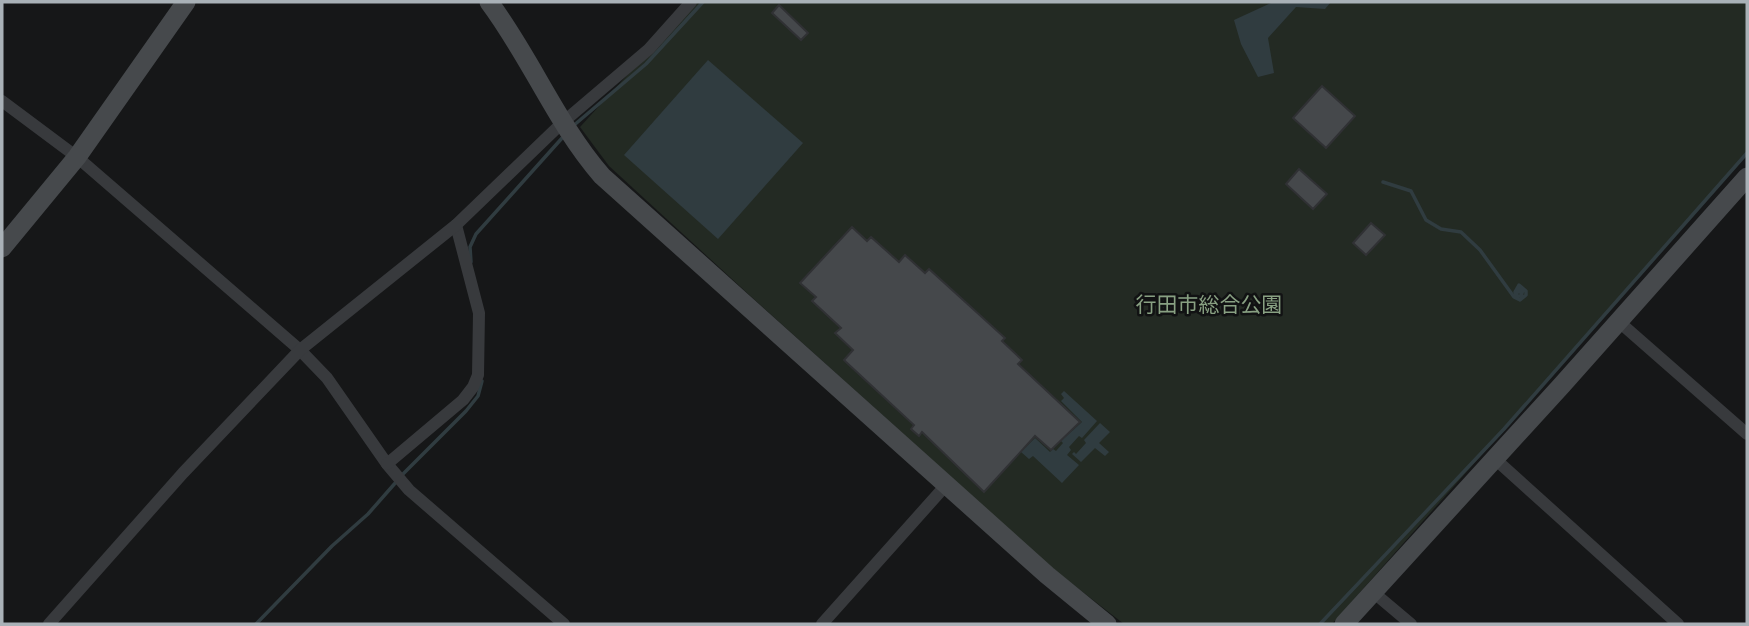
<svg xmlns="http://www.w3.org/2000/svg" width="1749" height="626" font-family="Poppins,'Noto Sans JP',sans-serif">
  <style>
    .green { fill: #232a23 }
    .water { fill: #303c40 }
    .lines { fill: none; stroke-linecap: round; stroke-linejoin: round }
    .stream { stroke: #303c40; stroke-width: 3.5 }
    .building { fill: #45484b; stroke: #303134; stroke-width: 2 }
    .street { stroke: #383a3d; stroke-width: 12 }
    .secondary { stroke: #46494c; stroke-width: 19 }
    .labels { text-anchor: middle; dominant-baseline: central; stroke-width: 5; stroke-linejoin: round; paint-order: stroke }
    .park-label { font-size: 21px; fill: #88a082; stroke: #111213 }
  </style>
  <rect width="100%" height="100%" fill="#161718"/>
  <polygon class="green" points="694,2 1747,2 1747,155 1332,624 1124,624 1053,569 757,302 609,166 580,127"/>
  <g class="water">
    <polygon points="1273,2 1331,2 1325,9 1296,7 1268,38 1274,73 1258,77 1241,44 1234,20"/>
    <polygon points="708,60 803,143 718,239 624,155"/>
    <polygon points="1064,391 1097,421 1082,438 1079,436 1069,447 1071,450 1067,455 1079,465 1062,483 1033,456 1029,459 1021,452 1035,438 1050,452 1053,449 1056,451 1063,443 1061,441 1082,422 1061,401 1064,398 1061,394"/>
    <polygon points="1100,423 1110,432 1099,443 1109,452 1105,456 1095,448 1081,462 1072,454 1074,452 1076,454 1086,443 1084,440"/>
  </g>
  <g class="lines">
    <g class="stream">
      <polyline points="573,126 646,64 703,2"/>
      <polyline points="1383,182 1411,191 1426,220 1441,229 1461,232 1480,250 1514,297 1520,300 1526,295 1526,291 1519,285 1515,292 1517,296 1521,296 1523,290 1520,288 1518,292 1520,292"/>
      <polyline points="471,262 470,247 476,234 563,137"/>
      <polyline points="402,475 466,411 478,396 482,381"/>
      <polyline points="256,624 332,546 368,514 397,481"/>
      <polyline points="1320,624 1504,429 1747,153"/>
    </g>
  </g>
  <g class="building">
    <polygon points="779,5 808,33 801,40 772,13"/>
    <polygon points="1322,86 1355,116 1326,148 1293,118"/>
    <polygon points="1299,169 1327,194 1313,209 1286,184"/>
    <polygon points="1371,223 1385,235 1366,255 1353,243"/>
    <polygon points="852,227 867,241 871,237 899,262 905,255 925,273 929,269 1005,338 1002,341 1022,360 1018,364 1080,422 1051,450 1035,436 984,492 922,432 919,436 911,429 914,425 846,362 844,360 853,350 835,333 841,328 812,301 816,297 800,283"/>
  </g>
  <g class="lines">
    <g class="street">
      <polyline points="2,101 77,157 300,350 327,378 387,464 409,490 564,624"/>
      <polyline points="1617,320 1747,434"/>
      <polyline points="1494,458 1678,624"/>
      <polyline points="387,464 463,400 473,387 478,375 479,313 456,225"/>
      <polyline points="1373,592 1411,624"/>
      <polyline points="49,624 183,473 300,350 456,225 562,123 649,49 691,2"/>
      <polyline points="822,624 947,484"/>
    </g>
    <g class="secondary">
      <path d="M 489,2 C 531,58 556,123 602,176 L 1047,575 L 1107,624"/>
      <polyline points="2,248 77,157 186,2"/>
      <polyline points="1344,624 1562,385 1747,177"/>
    </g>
  </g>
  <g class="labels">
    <g class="park-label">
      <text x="1209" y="304">行田市総合公園</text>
    </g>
  </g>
  <rect width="1749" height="626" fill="none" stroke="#a9b1b7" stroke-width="7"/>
</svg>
